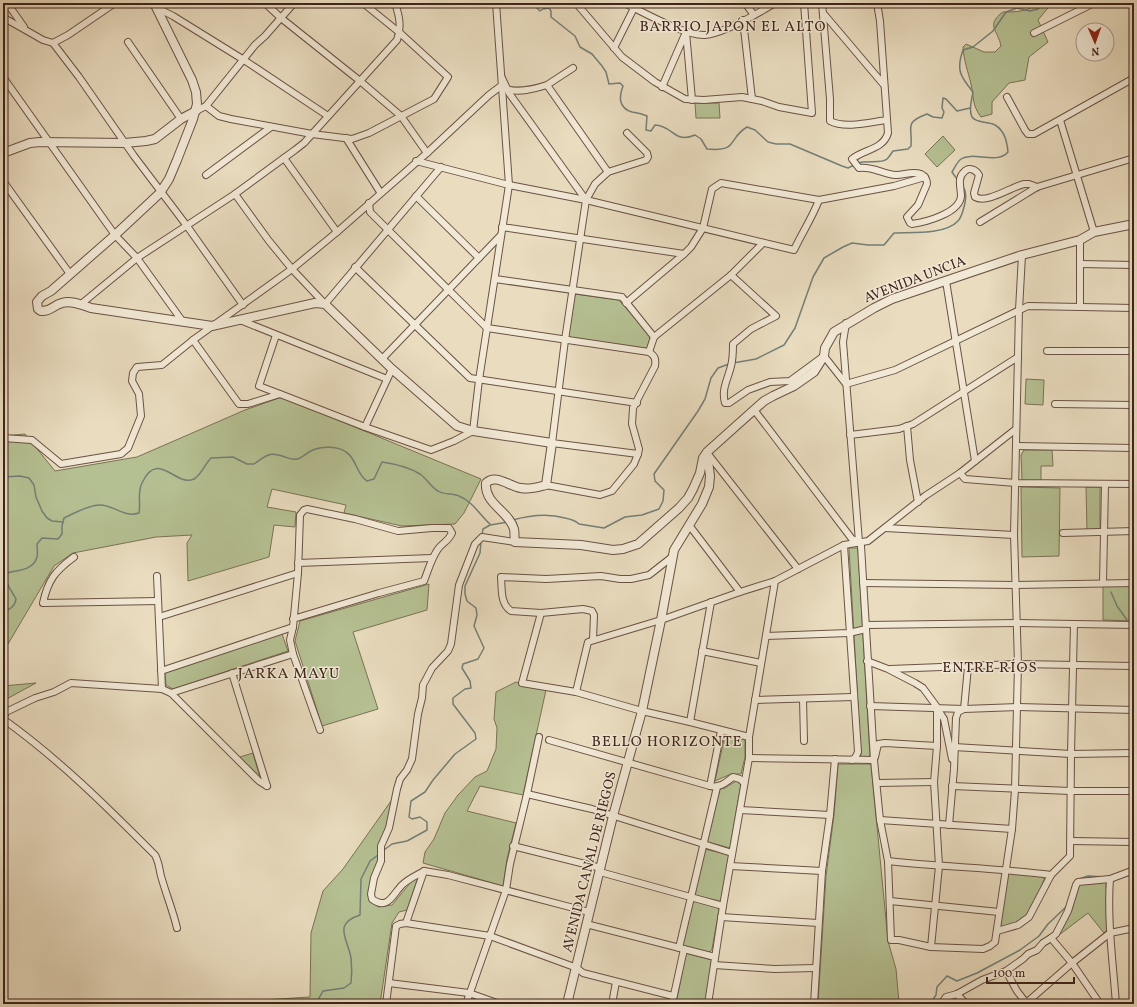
<svg xmlns="http://www.w3.org/2000/svg" width="1137" height="1007" font-family="Vollkorn,serif">
  <style>
    .green { fill: #b5c092; stroke: #7a7256 }
    .lines { fill: none; stroke-linecap: round; stroke-linejoin: round }
    .stream { stroke: #747f77; stroke-width: 1.5 }
    .minor-casing { stroke: #6a5244; stroke-width: 8 }
    .tertiary-casing { stroke: #6a5244; stroke-width: 10 }
    .minor { stroke: #f1e8d5; stroke-width: 6 }
    .tertiary { stroke: #f1e8d5; stroke-width: 8 }
    .labels { text-anchor: middle; dominant-baseline: central; stroke-width: 3; stroke-linejoin: round; paint-order: stroke }
    .street-label { font-size: 14px; fill: #3f241b; stroke: #f1e8d5 }
    .neighbourhood-label { font-size: 15px; letter-spacing: 1px; fill: #3f241b; stroke: #f1e8d5 }
  </style>
  <rect width="100%" height="100%" fill="#e9dcbf"/>
  <filter id="stains"><feTurbulence type="fractalNoise" baseFrequency=".005" numOctaves="4"/><feColorMatrix values="0 0 0 0 .2 0 0 0 0 .09 0 0 0 0 .02 0 0 0 .5 -.17"/></filter>
  <radialGradient id="worn" r=".72"><stop offset=".6" stop-color="#630" stop-opacity="0"/><stop offset="1" stop-color="#630" stop-opacity=".3"/></radialGradient>
  <g class="green">
    <path d="M 1037,3 L 1052,3 L 1038,20 L 1048,42 L 1029,57 L 1025,80 L 1009,83 L 992,102 L 992,114 L 981,117 C 972,105 974,98 971,84 C 968,71 964,62 963,47 L 966,44 L 984,52 L 995,52 L 1001,46 C 998,30 985,25 1003,12 C 1014,12 1029,12 1037,3 Z"/>
    <polygon points="695,103 719,103 720,118 696,118"/>
    <polygon points="943,136 955,150 937,167 925,154"/>
    <polygon points="575,294 619,300 650,336 648,350 568,339"/>
    <polygon points="1026,379 1044,380 1043,405 1025,404"/>
    <polygon points="282,397 481,479 464,513 455,524 402,526 344,513 346,505 272,489 267,507 296,512 295,527 274,525 269,557 188,581 187,543 192,535 156,537 73,553 54,566 8,644 3,645 3,436 25,434 55,471 137,457 245,410"/>
    <polygon points="1024,450 1052,450 1053,466 1041,466 1041,482 1025,481 1022,480 1021,455"/>
    <polygon points="1021,487 1060,488 1059,556 1022,557"/>
    <polygon points="1086,487 1100,487 1100,531 1087,531"/>
    <polygon points="849,548 858,548 870,757 861,758"/>
    <polygon points="429,584 427,610 353,632 378,709 322,726 295,641 300,621"/>
    <polygon points="1103,586 1134,586 1134,621 1103,620"/>
    <polygon points="282,634 288,651 173,689 166,685 165,673"/>
    <polygon points="516,682 546,690 523,795 480,786 467,811 516,823 507,859 503,886 423,863 425,852 434,839 445,813 458,795 475,777 487,771 496,749 497,728 494,719 496,692"/>
    <polygon points="36,683 3,701 3,686"/>
    <polygon points="725,735 745,739 745,757 741,774 731,774 715,781"/>
    <polygon points="253,753 253,754 260,777 240,757"/>
    <polygon points="838,764 871,764 888,941 896,969 899,1003 898,1004 818,1004 826,876 834,815"/>
    <polygon points="736,781 741,784 730,848 707,842 720,789 725,788"/>
    <polygon points="396,794 368,895 378,907 392,905 420,871 407,910 399,912 392,923 380,1004 263,1004 263,1000 310,997 311,933 323,891 343,869"/>
    <polygon points="704,849 727,854 729,856 721,900 720,901 694,895"/>
    <path d="M 1008,872 L 1045,877 C 1039,892 1033,916 1017,923 C 1012,925 1006,926 1001,927 L 999,925 Z"/>
    <polygon points="1106,881 1108,929 1104,933 1088,913 1059,935 1078,887 1081,884"/>
    <polygon points="696,901 717,907 719,910 712,949 710,952 707,953 685,947 682,944 692,902"/>
    <polygon points="686,953 712,960 705,1004 676,1004"/>
  </g>
  <g class="lines">
    <g class="stream">
      <path d="M 534,5 L 540,11 L 543,9 L 549,8 L 551,11 L 551,17 L 575,36 L 580,47 L 592,54 L 602,66 L 606,72 L 609,84 L 620,83 L 623,86 C 619,96 618,108 632,112 C 638,113 641,113 647,116 L 646,130 L 651,131 L 655,125 C 674,126 674,144 695,135 L 701,139 L 707,149 C 739,152 727,139 747,127 L 755,130 L 768,142 L 776,144 L 790,144 L 842,166 L 848,168 L 854,165"/>
      <path d="M 858,163 C 867,160 882,164 887,159 C 889,157 891,154 893,151 L 908,149 L 911,146 C 913,127 903,123 927,114 L 933,117 L 942,118 L 944,112 L 942,108 L 943,98 L 946,99 L 957,111 L 970,108"/>
      <path d="M 957,179 L 952,172 C 955,167 957,162 961,159 C 973,151 997,165 1008,152 C 1007,142 1005,131 995,125 C 989,121 977,124 972,117 C 968,110 972,99 973,92 C 960,76 956,70 963,50 L 973,47 L 993,31 L 1006,12 L 1017,8 L 1030,11 L 1038,9 L 1042,3"/>
      <path d="M 733,363 L 756,359 L 784,345 L 795,328 L 813,277 L 824,258 L 843,247 L 852,243 L 868,245 L 884,245 L 894,233 C 911,232 945,235 958,221 C 961,218 963,211 964,207 C 966,199 967,193 963,186"/>
      <polyline points="3,477 20,476 29,478 34,485 36,497 42,511 47,518 52,521 63,522"/>
      <path d="M 513,520 C 531,515 547,513 565,518 C 570,519 575,520 579,524 L 604,528 L 625,517 L 642,515 L 659,509 L 663,501 L 664,490 L 655,481 L 654,474 L 698,411 L 705,399 L 711,378 L 718,368 L 729,364"/>
      <polyline points="482,535 483,529 490,525 508,522"/>
      <polyline points="1111,592 1117,606 1127,620"/>
      <path d="M 3,612 C 10,609 15,607 16,599 C 12,591 4,583 7,573 C 17,570 33,571 37,557 C 38,553 37,548 37,544 L 42,538 L 58,539 L 62,534 L 62,526 L 64,518 C 75,513 88,505 100,505 C 114,505 124,518 139,513 C 141,502 137,493 142,483 C 158,448 176,488 194,479 C 201,475 205,464 211,458 L 233,457 L 247,464 L 254,464 C 267,455 269,451 285,457 C 288,458 293,460 297,459 C 303,458 307,452 313,450 C 322,446 338,446 346,452 C 357,459 356,474 367,481 L 374,479 L 382,462 C 396,464 409,467 420,474 C 427,479 431,487 438,491 C 444,495 452,493 459,496 C 472,501 480,515 490,524"/>
      <polyline points="384,850 392,844 407,841 427,830 427,822 420,817 412,819 409,817 411,801 425,792 433,780 455,754 476,739 475,733 453,704 453,698 465,689 471,688 470,681 462,668 463,664 478,659 484,648 474,626 477,615 476,608 467,601 465,594 465,586 480,553 481,541"/>
      <polyline points="1079,879 1088,876 1105,877"/>
      <path d="M 319,1004 L 319,998 L 323,991 L 344,988 L 351,983 C 352,975 352,967 351,958 C 348,939 332,924 360,915 L 361,879 L 370,861 L 378,855"/>
      <polyline points="930,1004 936,995 937,987 947,976 957,981 977,973 1020,950 1039,936 1048,924 1067,906"/>
    </g>
    <g class="minor-casing">
      <g id="minor">
        <polyline points="6,3 12,10 24,27"/>
        <polyline points="160,3 157,8 173,16 244,60 328,116"/>
        <polyline points="265,3 281,18 360,81 401,116 427,153"/>
        <polyline points="576,3 622,57 655,82 685,99 704,100 742,97 762,101 779,107 812,113 804,3"/>
        <path d="M 624,3 C 643,12 685,36 705,35 C 725,33 757,14 775,3"/>
        <polyline points="745,3 754,15"/>
        <path d="M 822,3 L 830,99 L 830,121 C 845,129 871,122 887,120"/>
        <path d="M 877,3 L 880,21 L 888,133 C 883,150 864,149 852,159 L 859,168 C 872,166 883,174 896,175 C 904,175 912,171 921,174 C 925,176 927,179 927,184 L 918,205 L 907,217 L 910,223 L 912,224 C 926,222 960,213 961,196 C 961,188 957,178 964,172 C 969,166 976,170 979,175 L 974,193 L 975,197 C 987,204 1011,187 1024,184 L 1029,184 L 1037,187"/>
        <polyline points="823,13 884,85"/>
        <polyline points="3,19 6,19 43,40 53,43 68,35 115,3"/>
        <polyline points="743,20 752,99"/>
        <polyline points="1034,33 1094,3"/>
        <polyline points="128,42 181,119"/>
        <polyline points="53,43 79,77 134,156 187,226 243,305"/>
        <polyline points="614,48 634,8"/>
        <polyline points="573,68 547,85 608,172"/>
        <polyline points="3,77 115,235 137,258 183,322"/>
        <polyline points="502,78 509,93 586,200"/>
        <polyline points="662,87 686,32 692,100"/>
        <path d="M 506,89 C 519,93 534,89 547,85"/>
        <polyline points="1007,97 1025,130 1028,134 1034,134 1134,78"/>
        <polyline points="206,106 219,116 231,119 312,134 352,139 369,133 434,99 448,77 400,33 363,3"/>
        <polyline points="196,111 206,106 255,45 265,36 294,3"/>
        <polyline points="1060,120 1094,232"/>
        <polyline points="627,133 647,153 648,157 646,160 608,172 595,184 586,200 565,340 552,443 638,454"/>
        <polyline points="346,138 380,192"/>
        <polyline points="284,158 337,232"/>
        <path d="M 416,161 L 509,185 L 586,200 L 794,250 C 802,233 812,218 819,200"/>
        <polyline points="206,175 271,127"/>
        <polyline points="3,181 70,274"/>
        <polyline points="235,194 269,241 292,269 325,304 441,167"/>
        <polyline points="416,196 479,258"/>
        <path d="M 369,203 L 370,212 L 487,328 L 649,352 C 655,356 656,359 655,366 L 633,408 L 632,424 L 639,449 L 638,454 L 634,464 L 612,491 L 600,495 L 546,485"/>
        <polyline points="980,222 1037,187 1134,158"/>
        <polyline points="502,227 684,254 626,303"/>
        <polyline points="1080,240 1080,306"/>
        <polyline points="684,254 691,247 703,228 712,189 721,183 819,200 894,186 925,177"/>
        <polyline points="1080,264 1134,265"/>
        <polyline points="355,267 470,378 637,403"/>
        <path d="M 731,275 L 776,316 L 751,329 L 733,344 C 733,352 733,359 731,366 C 728,379 721,389 725,403 L 729,403 L 748,390 L 770,382 L 790,381 L 824,356 L 846,384 L 895,370 L 1028,306 L 1134,308"/>
        <polyline points="495,279 622,297 654,337"/>
        <polyline points="946,281 975,461"/>
        <path d="M 80,305 L 137,258 L 235,194 L 295,150 L 304,143 L 397,40 C 402,27 399,15 395,3"/>
        <polyline points="240,320 387,379"/>
        <polyline points="846,323 843,342 859,542 861,546 874,760 880,820 888,861 891,940 899,940 931,947 983,949 990,946 995,942 1012,829 1015,790 1018,664 1014,535 1019,310 1022,255"/>
        <polyline points="276,335 259,386 280,394"/>
        <polyline points="193,340 239,404 248,404 280,394 365,427 431,450 454,441 473,431 479,380 509,185 496,3"/>
        <polyline points="1047,351 1134,351"/>
        <polyline points="649,352 654,337 731,275 763,243"/>
        <polyline points="382,359 501,235"/>
        <polyline points="1055,404 1134,405"/>
        <polyline points="755,411 852,539 859,542"/>
        <polyline points="907,426 910,460 918,502"/>
        <polyline points="365,427 392,369"/>
        <polyline points="850,435 899,429 913,424 1018,357"/>
        <polyline points="3,438 32,440 61,464 121,454 128,448 141,416 139,394 132,381 133,373 137,367 162,365 193,340 292,269 337,232 427,153 489,95 501,86"/>
        <polyline points="1017,446 1134,448"/>
        <polyline points="708,454 798,569"/>
        <polyline points="960,473 965,479 1016,483 1134,484"/>
        <polyline points="689,525 740,592"/>
        <polyline points="885,528 1014,535"/>
        <polyline points="1063,533 1134,531"/>
        <polyline points="844,545 858,752 855,758 852,760"/>
        <path d="M 74,557 C 55,571 48,580 43,603 L 158,601"/>
        <polyline points="298,563 432,558"/>
        <polyline points="157,576 162,689"/>
        <polyline points="863,583 1015,585 1134,583"/>
        <polyline points="1103,583 1105,484"/>
        <polyline points="541,613 522,683 576,692 642,711 690,722 749,737"/>
        <polyline points="159,617 298,573"/>
        <path d="M 293,619 L 379,593 L 424,581 C 428,571 431,559 438,549 C 443,542 448,542 452,533 L 449,528 L 432,528 L 398,531 L 355,519 L 307,509 L 304,510 L 300,515 L 298,573 L 293,627 L 290,640 L 293,654 L 320,730"/>
        <polyline points="866,625 1017,623 1134,625"/>
        <polyline points="766,636 849,633 866,629"/>
        <path d="M 593,640 L 594,615 L 592,611 L 583,609 L 541,613 L 511,611 C 500,604 502,588 501,577 L 546,579 L 601,576 L 620,579 L 631,579 L 649,575 L 672,557"/>
        <polyline points="702,651 761,663"/>
        <polyline points="867,661 888,669 915,683 923,688 937,707 937,746 934,782 939,866 931,947"/>
        <polyline points="890,669 1018,664 1134,666"/>
        <polyline points="161,671 293,627"/>
        <polyline points="232,673 267,786"/>
        <polyline points="576,692 588,642 661,620 740,592 775,581 844,545 868,541 925,496 960,473 1016,429"/>
        <polyline points="171,693 293,654"/>
        <polyline points="803,699 804,741"/>
        <polyline points="755,700 853,697"/>
        <polyline points="870,706 964,709 1018,707 1134,710"/>
        <polyline points="937,708 944,719 952,759"/>
        <polyline points="3,719 6,712 35,698 54,692 71,683 162,689 171,693 259,781 267,786"/>
        <path d="M 3,719 C 59,759 107,807 155,855 C 159,862 159,868 161,876 C 166,894 173,911 177,928"/>
        <polyline points="690,722 711,602"/>
        <path d="M 549,740 L 710,786 C 720,788 725,783 733,777 L 740,779 L 744,783"/>
        <polyline points="954,747 1071,754 1134,753"/>
        <polyline points="875,757 878,744 885,743 937,746"/>
        <polyline points="749,758 874,760"/>
        <polyline points="877,783 934,782"/>
        <polyline points="710,786 721,731"/>
        <polyline points="952,786 1071,791 1134,791"/>
        <polyline points="527,794 592,809 732,853"/>
        <polyline points="740,810 830,815"/>
        <polyline points="880,820 1012,829"/>
        <polyline points="949,825 954,769 956,718 958,712 964,709 968,667"/>
        <polyline points="1071,841 1134,842"/>
        <polyline points="513,846 601,868"/>
        <path d="M 888,861 C 942,867 997,868 1051,875"/>
        <polyline points="730,866 822,871"/>
        <path d="M 424,871 C 417,875 408,879 402,885 C 393,894 388,911 372,899 L 371,894 L 374,878 L 381,861 L 381,846 L 389,828 L 397,789 L 400,779 L 407,770 L 412,759 L 418,714 L 422,698 L 423,685 L 432,668 L 448,651 L 451,644 L 459,585 L 475,544 L 482,537 L 515,542"/>
        <polyline points="424,871 448,875 589,912"/>
        <polyline points="600,872 723,906"/>
        <path d="M 1110,879 C 1107,920 1113,963 1116,1004"/>
        <polyline points="890,901 999,912"/>
        <polyline points="721,917 818,923"/>
        <polyline points="406,923 490,936 577,968 583,973 673,996"/>
        <polyline points="586,924 715,957"/>
        <polyline points="997,931 1018,925 1029,917 1051,875 1070,856 1071,754 1074,624"/>
        <polyline points="1051,938 1072,963 1100,1004"/>
        <polyline points="679,948 717,787"/>
        <polyline points="714,965 775,969 815,968"/>
        <polyline points="1006,971 1017,991 1027,1004"/>
        <polyline points="389,983 469,993 500,1004"/>
        <polyline points="957,994 966,1004"/>
        <polyline points="386,1004 396,926 400,924 406,923 424,871"/>
        <polyline points="466,1004 506,890 510,864 527,794 539,737"/>
        <polyline points="612,1004 616,982"/>
        <polyline points="672,1004 684,949"/>
        <polyline points="708,1004 723,906 749,758 749,737 775,581"/>
        <polyline points="814,1004 822,871 830,815 835,759"/>
        <polyline points="941,1004 946,997 957,994 982,980 1006,971 1023,959 1028,954 1037,950 1043,943 1051,938 1056,934 1068,911 1076,885 1078,882 1110,879 1134,870"/>
        <polyline points="1025,1004 1072,963 1110,933 1134,928"/>
      </g>
    </g>
    <g class="tertiary-casing">
      <g id="tertiary">
        <path d="M 154,3 L 192,80 L 196,92 L 197,104 L 193,119 L 177,160 L 169,179 L 160,193 L 115,235 L 51,291 L 42,296 L 37,302 L 38,309 L 41,311 C 51,312 53,305 62,303 C 71,300 82,305 91,308 L 212,326 L 315,303 L 325,304 L 392,369 L 457,426 L 473,431 L 552,443 L 546,485 C 538,487 530,490 521,488 C 510,487 496,473 486,483 C 484,504 509,511 514,529 C 515,533 514,538 515,542 L 581,545 L 613,550 L 623,549 L 638,544 L 679,508 L 688,498 L 693,489 L 700,473 L 703,458 L 707,452 L 764,401 L 773,396 L 794,386 L 814,372 L 824,356 L 825,348 L 834,332 L 874,308 L 892,299 L 1022,255 L 1080,240 L 1094,232 L 1134,224"/>
        <polyline points="3,153 30,143 40,142 125,143 146,141 155,139 181,119 196,111"/>
        <polyline points="567,1004 613,816 642,711 661,620 674,550 702,504 709,487 710,476 707,453"/>
      </g>
    </g>
    <use href="#minor" class="minor"/>
    <use href="#tertiary" class="tertiary"/>
  </g>
  <g class="labels">
    <g class="street-label">
      <text transform="translate(915 280) rotate(-21)">AVENIDA UNCIA</text>
      <text transform="translate(590 862) rotate(-76)">AVENIDA CANAL DE RIEGOS</text>
    </g>
    <g class="neighbourhood-label">
      <text x="733" y="27">BARRIO JAPÓN EL ALTO</text>
      <text x="990" y="668">ENTRE RÍOS</text>
      <text x="289" y="674">JARKA MAYU</text>
      <text x="667" y="742">BELLO HORIZONTE</text>
    </g>
  </g>
  <rect width="1137" height="1007" fill="none" stroke="#e9dcbf" stroke-width="16"/>
  <rect x="4" y="4" width="1129" height="999" fill="none" stroke="#3f241b" stroke-width="2"/>
  <rect x="8" y="8" width="1121" height="991" fill="none" stroke="#3f241b"/>
  <g transform="translate(1095 42) rotate(178)"><circle r="19" fill="#f1e8d5" stroke="#aa9a8b"/>
  <path d="M0-3L7 15L0 10L-7 15Z" fill="#8f2418"/>
  <text y="-6" font-size="11" font-weight="bold" text-anchor="middle" fill="#3f241b">N</text>
  </g>
  <path d="M987 977v6h87v-6" fill="none" stroke="#3f241b" stroke-width="2"/>
  <text x="993" y="977" font-size="12" fill="#3f241b" stroke="#f1e8d5" stroke-width="3" paint-order="stroke">100 m</text>
  <rect width="100%" height="100%" filter="url(#stains)"/>
  <rect width="100%" height="100%" fill="url(#worn)"/>
</svg>
